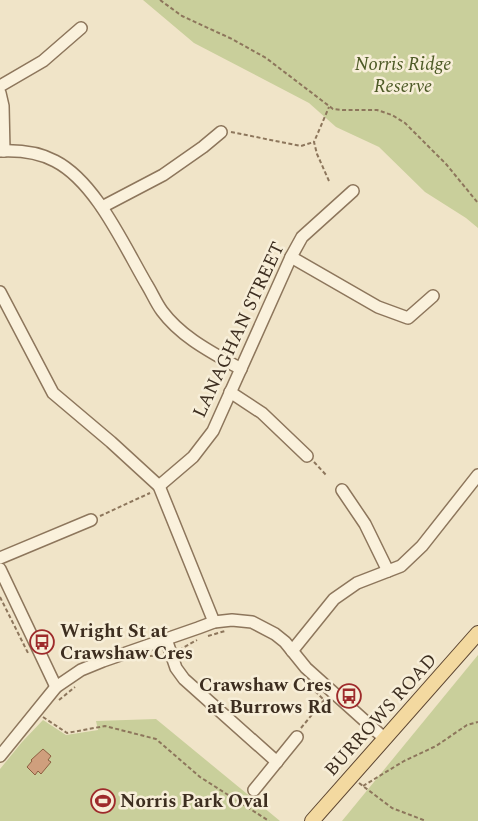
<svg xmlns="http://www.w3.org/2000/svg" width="478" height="821" font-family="Spectral,serif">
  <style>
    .green { fill: #c9cf9b }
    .building { fill: #cf9f7d; stroke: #8d5f41 }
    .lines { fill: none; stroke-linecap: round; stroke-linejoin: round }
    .minor-casing { stroke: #8d765c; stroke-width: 14 }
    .major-casing { stroke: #5b4430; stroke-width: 16 }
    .path { stroke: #8d765c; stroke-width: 2; stroke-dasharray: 4 2.5; stroke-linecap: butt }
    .minor { stroke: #faf1dc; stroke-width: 11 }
    .major { stroke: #f3d9a0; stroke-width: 14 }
    .labels { text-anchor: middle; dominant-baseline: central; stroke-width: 5; stroke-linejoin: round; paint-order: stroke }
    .park-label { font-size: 19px; font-style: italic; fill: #4d5a26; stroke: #f7eed8 }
    .street-label { font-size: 19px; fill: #3d2e20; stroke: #f7eed8 }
    .poi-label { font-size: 19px; font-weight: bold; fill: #3d2e20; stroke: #f7eed8; text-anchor: start }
  </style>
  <rect width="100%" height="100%" fill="#f0e4c8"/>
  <g class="green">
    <polygon points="143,0 478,0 478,228 466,218 425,192 379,147 336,127 309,103 194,43"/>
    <polygon points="478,655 478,821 342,821"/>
    <polygon points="156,719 280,821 0,821 0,769 22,742 43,720 66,735 98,730 96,721"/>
  </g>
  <polygon class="building" points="43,749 51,756 48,760 51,762 41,774 38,771 35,775 27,767 32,761 31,760"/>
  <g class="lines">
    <g class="minor-casing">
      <g id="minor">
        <polyline points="0,86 43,61 81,28"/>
        <polyline points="0,93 3,106 4,151"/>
        <path d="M 0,151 C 19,150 38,152 55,161 C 96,182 124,246 147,285 C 152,293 156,303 162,311 C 182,338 213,353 241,369"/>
        <polyline points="102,207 163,175 203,147 221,132"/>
        <polyline points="291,257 378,307 408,318 433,296"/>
        <polyline points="0,292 53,393 111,442 159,486 214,622"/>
        <polyline points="230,392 262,413 307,456"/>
        <polyline points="159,486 193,457 213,431 291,257 302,237 353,191"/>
        <polyline points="342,490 365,524 388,571"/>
        <polyline points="0,558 91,520"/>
        <polyline points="0,569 56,687"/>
        <polyline points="166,639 176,668 184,679 277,762"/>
        <polyline points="292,651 334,599 357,583 401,566 422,546 478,475"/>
        <polyline points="0,756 56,687 81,670 103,661 198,628 214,622 232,620 252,622 275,634 285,642 306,668 384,738"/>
        <polyline points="254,790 297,737"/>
      </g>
    </g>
    <g class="major-casing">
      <polyline id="major" points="312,821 478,633"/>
    </g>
    <g class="path">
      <polyline points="160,0 182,16 232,39 266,58 333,109 343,110 377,110 392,115 405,123 446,164 478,203"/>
      <polyline points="231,132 301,146 314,142"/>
      <polyline points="329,181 317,154 314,142 329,107"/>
      <polyline points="314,462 327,476"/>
      <polyline points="100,516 150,493"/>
      <polyline points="0,597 29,655"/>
      <polyline points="208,636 225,631"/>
      <polyline points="179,650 197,640"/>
      <polyline points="150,656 162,655"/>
      <polyline points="306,682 324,700"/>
      <polyline points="59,700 75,687"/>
      <polyline points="43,717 67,733 105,726 156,739 200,777 269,821"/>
      <polyline points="301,728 325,699"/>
      <polyline points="359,783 392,808 426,821"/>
      <polyline points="363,786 404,761 436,746 467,725 478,722"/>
    </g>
    <use href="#minor" class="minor"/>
    <use href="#major" class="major"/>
  </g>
  <defs>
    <g id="bus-ring" transform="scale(1.25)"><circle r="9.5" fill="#f7eed8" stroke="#9e2a2b" stroke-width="1.5"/><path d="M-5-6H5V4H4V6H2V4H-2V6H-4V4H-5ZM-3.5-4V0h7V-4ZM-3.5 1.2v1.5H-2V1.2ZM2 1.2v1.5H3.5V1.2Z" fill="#9e2a2b"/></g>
    <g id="stadium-ring" transform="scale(1.25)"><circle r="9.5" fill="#f7eed8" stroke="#9e2a2b" stroke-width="1.5"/><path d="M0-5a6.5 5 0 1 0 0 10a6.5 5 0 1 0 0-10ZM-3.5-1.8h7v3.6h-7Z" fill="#9e2a2b"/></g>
  </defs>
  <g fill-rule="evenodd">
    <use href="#bus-ring" x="42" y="642"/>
    <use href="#bus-ring" x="349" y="696"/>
    <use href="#stadium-ring" x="103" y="801"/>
  </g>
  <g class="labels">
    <g class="park-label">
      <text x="403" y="64">Norris Ridge<tspan x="403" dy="22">Reserve</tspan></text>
    </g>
    <g class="street-label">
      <text transform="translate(239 330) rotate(-65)">LANAGHAN STREET</text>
      <text transform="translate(381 715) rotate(-48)">BURROWS ROAD</text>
    </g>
    <g class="poi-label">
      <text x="60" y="631">Wright St at<tspan x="60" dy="22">Crawshaw Cres</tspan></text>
      <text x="332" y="685" text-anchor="end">Crawshaw Cres<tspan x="332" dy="22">at Burrows Rd</tspan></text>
      <text x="120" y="801">Norris Park Oval</text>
    </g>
  </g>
</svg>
